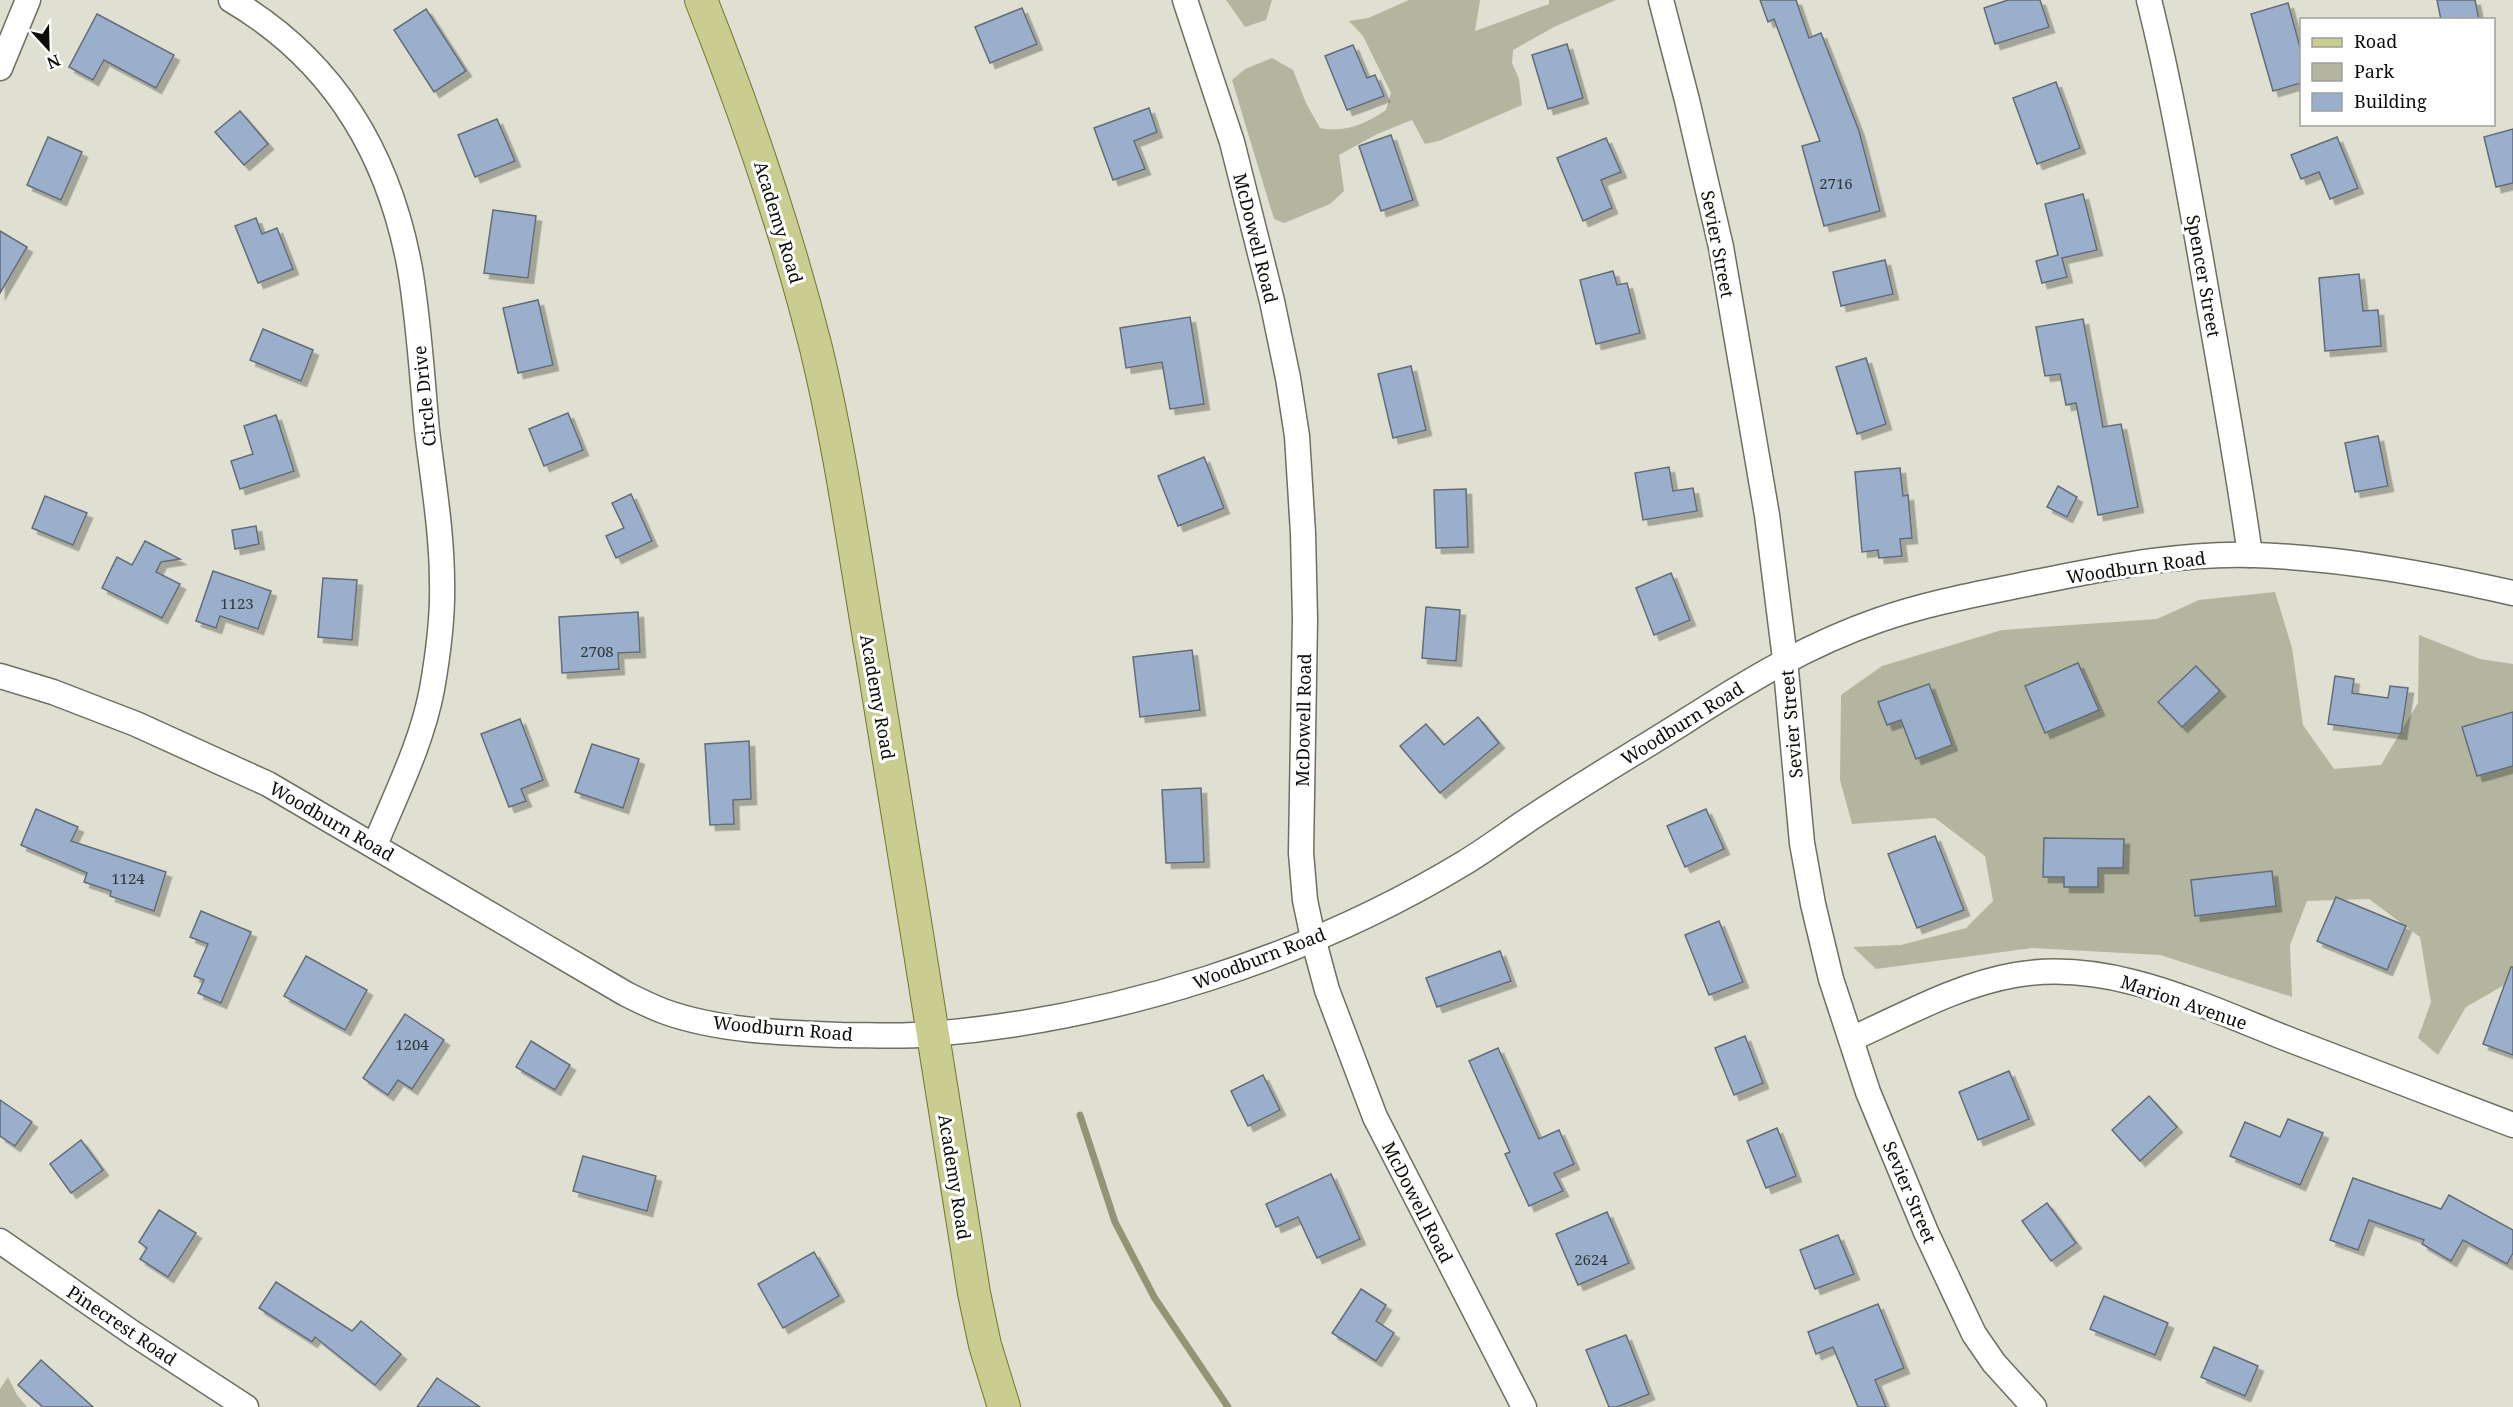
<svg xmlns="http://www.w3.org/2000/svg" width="2513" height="1407" font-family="'Noto Serif',serif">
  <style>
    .green { fill: #b3b59e }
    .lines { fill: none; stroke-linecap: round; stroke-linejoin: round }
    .stream { stroke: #929574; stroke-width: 7 }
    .building { fill: #9aafcb; stroke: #636c77; stroke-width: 1.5; filter: url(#shadow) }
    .minor-casing { stroke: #6e6f62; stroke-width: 27 }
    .major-casing { stroke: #717430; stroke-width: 34 }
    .minor { stroke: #fff; stroke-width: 24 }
    .major { stroke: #cacd90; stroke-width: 32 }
    .labels { text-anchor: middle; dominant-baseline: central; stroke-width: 6; stroke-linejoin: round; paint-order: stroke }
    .number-label { font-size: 15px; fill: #303639 }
    .street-label { font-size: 18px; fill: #0c0d08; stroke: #fff }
  </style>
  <defs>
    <filter id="shadow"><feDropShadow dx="5.5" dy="5.5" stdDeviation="0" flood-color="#0004"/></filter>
  </defs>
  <rect width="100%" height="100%" fill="#dfe0d1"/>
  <g class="green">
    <polygon points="1226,0 1272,0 1266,20 1245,27"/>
    <path d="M 1409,0 L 1480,0 L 1475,31 L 1549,4 L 1549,0 L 1616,0 L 1556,26 L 1513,50 L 1512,63 L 1519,79 L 1522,105 L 1439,141 L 1425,144 L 1412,120 L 1377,134 L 1339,155 L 1344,191 L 1330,204 L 1284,223 L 1274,219 L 1232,80 L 1245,69 L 1272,58 L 1293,70 L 1306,103 L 1320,128 C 1344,133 1366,124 1386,110 L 1391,93 L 1363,36 L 1349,21 L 1368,18 Z"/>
    <polygon points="2275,592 2292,648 2303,725 2334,769 2381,765 2418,703 2419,635 2480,659 2513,664 2513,980 2466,1007 2438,1055 2418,1038 2431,1002 2420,937 2369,899 2307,901 2290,945 2292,997 2160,955 2032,948 1876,969 1853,947 1901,945 1966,928 1993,901 1985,856 1935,818 1852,824 1840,780 1841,695 1882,666 2002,630 2157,619 2199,600"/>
    <polygon points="8,1377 17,1395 27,1407 0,1407 0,1389"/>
  </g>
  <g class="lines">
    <polyline class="stream" points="1080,1115 1115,1222 1154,1297 1228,1407"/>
  </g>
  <g class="building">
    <polygon points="1760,0 1796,0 1809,38 1821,33 1859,131 1880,211 1824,226 1802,146 1820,141 1774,19 1768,22"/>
    <polygon points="2008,0 2040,0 2049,27 1995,44 1984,8"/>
    <polygon points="2437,0 2475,0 2479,20 2441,20"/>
    <polygon points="2288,3 2301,51 2301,83 2273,91 2251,14"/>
    <polygon points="1022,8 1037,44 990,63 975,27"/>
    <polygon points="426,9 466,71 434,92 394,30"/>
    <polygon points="97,14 174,55 156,88 104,60 93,80 69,67"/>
    <polygon points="1567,44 1583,98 1548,109 1532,55"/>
    <polygon points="1353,45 1367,78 1375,75 1384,96 1347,110 1325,56"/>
    <polygon points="2056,82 2080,148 2037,164 2013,98"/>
    <polygon points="1149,108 1157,132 1134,141 1145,169 1113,180 1094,128"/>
    <polygon points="240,111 268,144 244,165 215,132"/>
    <polygon points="497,119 515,161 475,177 458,135"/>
    <polygon points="2513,129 2513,183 2496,187 2484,137"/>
    <polygon points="1391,135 1413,200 1381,211 1359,146"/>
    <polygon points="48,137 82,152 61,200 27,185"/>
    <polygon points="2337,137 2358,188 2330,199 2319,172 2301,179 2291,155"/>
    <polygon points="1606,138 1621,172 1601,180 1612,208 1583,221 1557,158"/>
    <polygon points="2083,194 2097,250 2062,258 2067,277 2042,283 2036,261 2058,255 2045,204"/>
    <polygon points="493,210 536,216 528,278 484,273"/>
    <polygon points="256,218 262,234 277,228 293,269 258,283 235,226"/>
    <polygon points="0,231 27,247 0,293"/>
    <polygon points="1885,260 1893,294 1841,306 1833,272"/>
    <polygon points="1613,271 1617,285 1627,283 1640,333 1596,344 1580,280"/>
    <polygon points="2359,274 2363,311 2378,310 2381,346 2325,351 2319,278"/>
    <polygon points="538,300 553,365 518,373 503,308"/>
    <polygon points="1190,317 1204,404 1170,409 1162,362 1126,368 1120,328"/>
    <polygon points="2083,319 2103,427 2121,424 2138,507 2098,515 2076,403 2066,405 2060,374 2045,376 2036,327"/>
    <polygon points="263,329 313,350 301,381 250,360"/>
    <polygon points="1866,358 1886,424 1857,434 1836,367"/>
    <polygon points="1411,366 1426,430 1393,438 1378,374"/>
    <polygon points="568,413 583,450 544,466 529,429"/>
    <polygon points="276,415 294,471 240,489 231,461 253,454 244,426"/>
    <polygon points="2378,436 2388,486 2355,492 2345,443"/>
    <polygon points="1204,457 1224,508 1178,526 1158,476"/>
    <polygon points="1669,467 1673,491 1693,488 1697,511 1643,520 1635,473"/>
    <polygon points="1900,468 1903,496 1908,495 1912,538 1900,539 1902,556 1879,558 1878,550 1862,552 1855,472"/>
    <polygon points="2058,486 2077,497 2067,517 2047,507"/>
    <polygon points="1466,489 1468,547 1436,548 1434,490"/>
    <polygon points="631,494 652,541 616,558 606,536 624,528 612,503"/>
    <polygon points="45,496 87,513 73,545 32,528"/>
    <polygon points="256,526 259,544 235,549 232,530"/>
    <polygon points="145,541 180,559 161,562 156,572 180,584 162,618 102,588 117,557 132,565"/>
    <polygon points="213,571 271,591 258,629 220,616 216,628 196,621"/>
    <polygon points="1671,573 1690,620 1654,635 1636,588"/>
    <polygon points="323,578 357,580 352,640 318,637"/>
    <polygon points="1426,607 1460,610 1456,661 1422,658"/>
    <polygon points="638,612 640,652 618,653 619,669 562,673 559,617"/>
    <polygon points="1192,650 1200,710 1140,717 1133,657"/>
    <polygon points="2078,663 2099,710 2045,733 2025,686"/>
    <polygon points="2196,666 2220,691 2182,727 2158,702"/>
    <polygon points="2335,676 2354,679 2352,693 2388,698 2390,686 2408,688 2401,734 2328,724"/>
    <polygon points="1929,684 1952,745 1916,759 1901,720 1887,725 1878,702"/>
    <polygon points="2513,712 2513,766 2477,776 2462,727"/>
    <polygon points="1478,717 1499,743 1440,793 1400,746 1426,724 1444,745"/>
    <polygon points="520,719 543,780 521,789 526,801 509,807 481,734"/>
    <polygon points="749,741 751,799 733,800 734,824 710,825 705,744"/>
    <polygon points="592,744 639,759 623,808 575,792"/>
    <polygon points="1201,788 1204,862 1166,863 1162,790"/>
    <polygon points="36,809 78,827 71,841 166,872 154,911 110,896 111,891 84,882 87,873 21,845"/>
    <polygon points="1706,809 1724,849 1685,867 1667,826"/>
    <polygon points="1935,836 1964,910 1917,928 1888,854"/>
    <polygon points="2044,838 2124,839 2123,868 2098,868 2098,887 2064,887 2064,877 2043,877"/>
    <polygon points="2272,871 2276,906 2195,916 2191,880"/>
    <polygon points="2336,897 2406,926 2387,970 2317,941"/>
    <polygon points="201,911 251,932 221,1003 198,993 204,980 194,976 208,944 190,937"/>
    <polygon points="1719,921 1743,982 1709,995 1685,935"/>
    <polygon points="1500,951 1511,981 1437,1007 1426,978"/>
    <polygon points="306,956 367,990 345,1030 284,996"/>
    <polygon points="2511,967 2513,967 2513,1055 2483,1044"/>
    <polygon points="405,1014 444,1040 412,1089 398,1080 388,1095 363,1078"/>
    <polygon points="1745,1036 1763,1083 1734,1095 1715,1048"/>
    <polygon points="531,1041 570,1065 555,1090 516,1067"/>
    <polygon points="1498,1048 1539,1139 1559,1130 1574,1164 1554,1173 1563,1191 1529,1206 1505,1154 1510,1152 1469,1061"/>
    <polygon points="2009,1071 2029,1119 1978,1140 1959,1092"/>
    <polygon points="1263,1075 1280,1110 1248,1126 1231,1091"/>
    <polygon points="2149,1096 2177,1127 2140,1161 2112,1130"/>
    <polygon points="0,1100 32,1122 15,1146 0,1136"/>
    <polygon points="2288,1119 2323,1133 2300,1185 2230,1156 2245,1122 2280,1137"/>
    <polygon points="1777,1128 1796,1176 1766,1188 1747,1141"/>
    <polygon points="81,1140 103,1170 71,1193 50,1164"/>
    <polygon points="583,1156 656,1176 647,1211 573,1191"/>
    <polygon points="1331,1174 1360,1239 1317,1258 1298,1217 1276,1227 1266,1204"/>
    <polygon points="2353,1178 2441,1209 2449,1195 2513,1230 2513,1253 2507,1264 2463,1240 2451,1261 2422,1244 2424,1240 2369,1220 2358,1250 2330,1240"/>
    <polygon points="2047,1203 2076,1243 2051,1261 2022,1221"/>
    <polygon points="159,1210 196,1233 168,1277 140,1259 147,1248 139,1242"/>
    <polygon points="1607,1212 1629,1263 1578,1285 1556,1234"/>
    <polygon points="1838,1235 1854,1274 1815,1289 1800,1250"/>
    <polygon points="814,1252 839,1296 783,1328 758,1284"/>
    <polygon points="276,1282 352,1331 361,1321 401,1354 375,1385 315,1337 312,1342 259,1308"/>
    <polygon points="1361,1289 1386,1305 1376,1321 1394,1333 1376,1361 1332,1333"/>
    <polygon points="2104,1296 2168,1323 2155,1355 2090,1329"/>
    <polygon points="1878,1304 1904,1368 1875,1380 1886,1407 1858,1407 1833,1347 1816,1354 1808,1332"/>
    <polygon points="1626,1335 1649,1394 1617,1407 1609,1407 1586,1350"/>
    <polygon points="2214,1347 2258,1366 2245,1396 2201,1377"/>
    <polygon points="41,1360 93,1407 43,1407 18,1385"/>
    <polygon points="437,1378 480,1407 417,1407"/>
  </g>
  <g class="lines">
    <g class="minor-casing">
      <g id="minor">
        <path d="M 231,0 C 333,60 389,154 410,269 C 419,322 422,377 427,430 C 433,481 442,532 442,583 C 443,617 438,655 432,689 C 422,743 396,794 375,845"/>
        <polyline points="1185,0 1232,142 1272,301 1288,378 1297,436 1303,533 1305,619 1301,853 1305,900 1313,938 1327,990 1375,1117 1524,1407"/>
        <polyline points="1661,0 1687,100 1721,247 1767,515 1785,659 1802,843 1813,904 1831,979 1868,1092 1926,1232 1956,1296 1974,1334 1994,1363 2034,1407"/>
        <path d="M 2149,0 C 2170,84 2185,169 2200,254 C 2217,354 2236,454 2250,555"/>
        <polyline points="0,68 28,0"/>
        <path d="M 0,676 L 53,692 L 136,724 L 268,784 L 626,994 C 638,1000 650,1006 663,1011 C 717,1031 784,1033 842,1035 C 872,1035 902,1037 932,1034 C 1115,1019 1307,958 1464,863 C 1484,851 1503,837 1522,824 C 1575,788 1630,756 1684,722 C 1748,681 1807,645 1879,620 C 1930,602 1983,593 2036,582 C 2107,568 2182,552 2255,555 C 2342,558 2428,574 2513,593"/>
        <path d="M 1851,1039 C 1903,1016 1957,985 2015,975 C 2111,958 2205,1007 2293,1041 C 2366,1069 2440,1097 2513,1125"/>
        <polyline points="0,1241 134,1334 246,1407"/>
      </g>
    </g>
    <g class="major-casing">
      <path id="major" d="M 701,0 C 746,113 786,229 816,348 C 841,451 855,557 873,662 C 908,872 940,1083 974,1293 L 985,1345 L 1004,1407"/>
    </g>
    <use href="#minor" class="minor"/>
    <use href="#major" class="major"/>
  </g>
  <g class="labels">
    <g class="number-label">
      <text x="1836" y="183">2716</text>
      <text x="237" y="603">1123</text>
      <text x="597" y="651">2708</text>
      <text x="128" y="878">1124</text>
      <text x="412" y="1044">1204</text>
      <text x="1591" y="1259">2624</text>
    </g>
    <g class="street-label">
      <text transform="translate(779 222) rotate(73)">Academy Road</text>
      <text transform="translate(1256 238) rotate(76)">McDowell Road</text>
      <text transform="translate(1718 244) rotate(79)">Sevier Street</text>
      <text transform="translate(2204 276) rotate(80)">Spencer Street</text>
      <text transform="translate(424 396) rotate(-96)">Circle Drive</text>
      <text transform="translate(2136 567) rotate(-8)">Woodburn Road</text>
      <text transform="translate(878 697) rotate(80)">Academy Road</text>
      <text transform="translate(1303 720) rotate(-89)">McDowell Road</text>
      <text transform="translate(1682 723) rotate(-32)">Woodburn Road</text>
      <text transform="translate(1791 724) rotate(-95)">Sevier Street</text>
      <text transform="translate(332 821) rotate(30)">Woodburn Road</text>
      <text transform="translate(1259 958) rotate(-21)">Woodburn Road</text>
      <text transform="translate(2184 1002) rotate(19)">Marion Avenue</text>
      <text transform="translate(783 1028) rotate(5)">Woodburn Road</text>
      <text transform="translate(955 1177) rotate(81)">Academy Road</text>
      <text transform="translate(1910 1192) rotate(67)">Sevier Street</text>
      <text transform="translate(1418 1202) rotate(63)">McDowell Road</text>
      <text transform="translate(122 1325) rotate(34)">Pinecrest Road</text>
    </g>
  </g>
  <rect x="2300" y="18" width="195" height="108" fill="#ffffff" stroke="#9e9e9c" stroke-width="1.5"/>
  <rect x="2312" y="38" width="30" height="9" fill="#cacd90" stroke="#9e9e9c" stroke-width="1.5"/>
  <text x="2354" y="48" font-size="18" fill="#0c0d08">Road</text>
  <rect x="2312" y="63" width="30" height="18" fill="#b3b59e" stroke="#9e9e9c" stroke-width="1.5"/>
  <text x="2354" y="78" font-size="18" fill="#0c0d08">Park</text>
  <rect x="2312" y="93" width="30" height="18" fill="#9aafcb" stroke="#9e9e9c" stroke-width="1.5"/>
  <text x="2354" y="108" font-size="18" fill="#0c0d08">Building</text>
  <g transform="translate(48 48) rotate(158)" stroke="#ffffff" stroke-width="4.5" paint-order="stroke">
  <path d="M0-4.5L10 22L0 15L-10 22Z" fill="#0c0d08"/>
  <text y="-9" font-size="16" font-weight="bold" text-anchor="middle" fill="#0c0d08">N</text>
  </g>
</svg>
